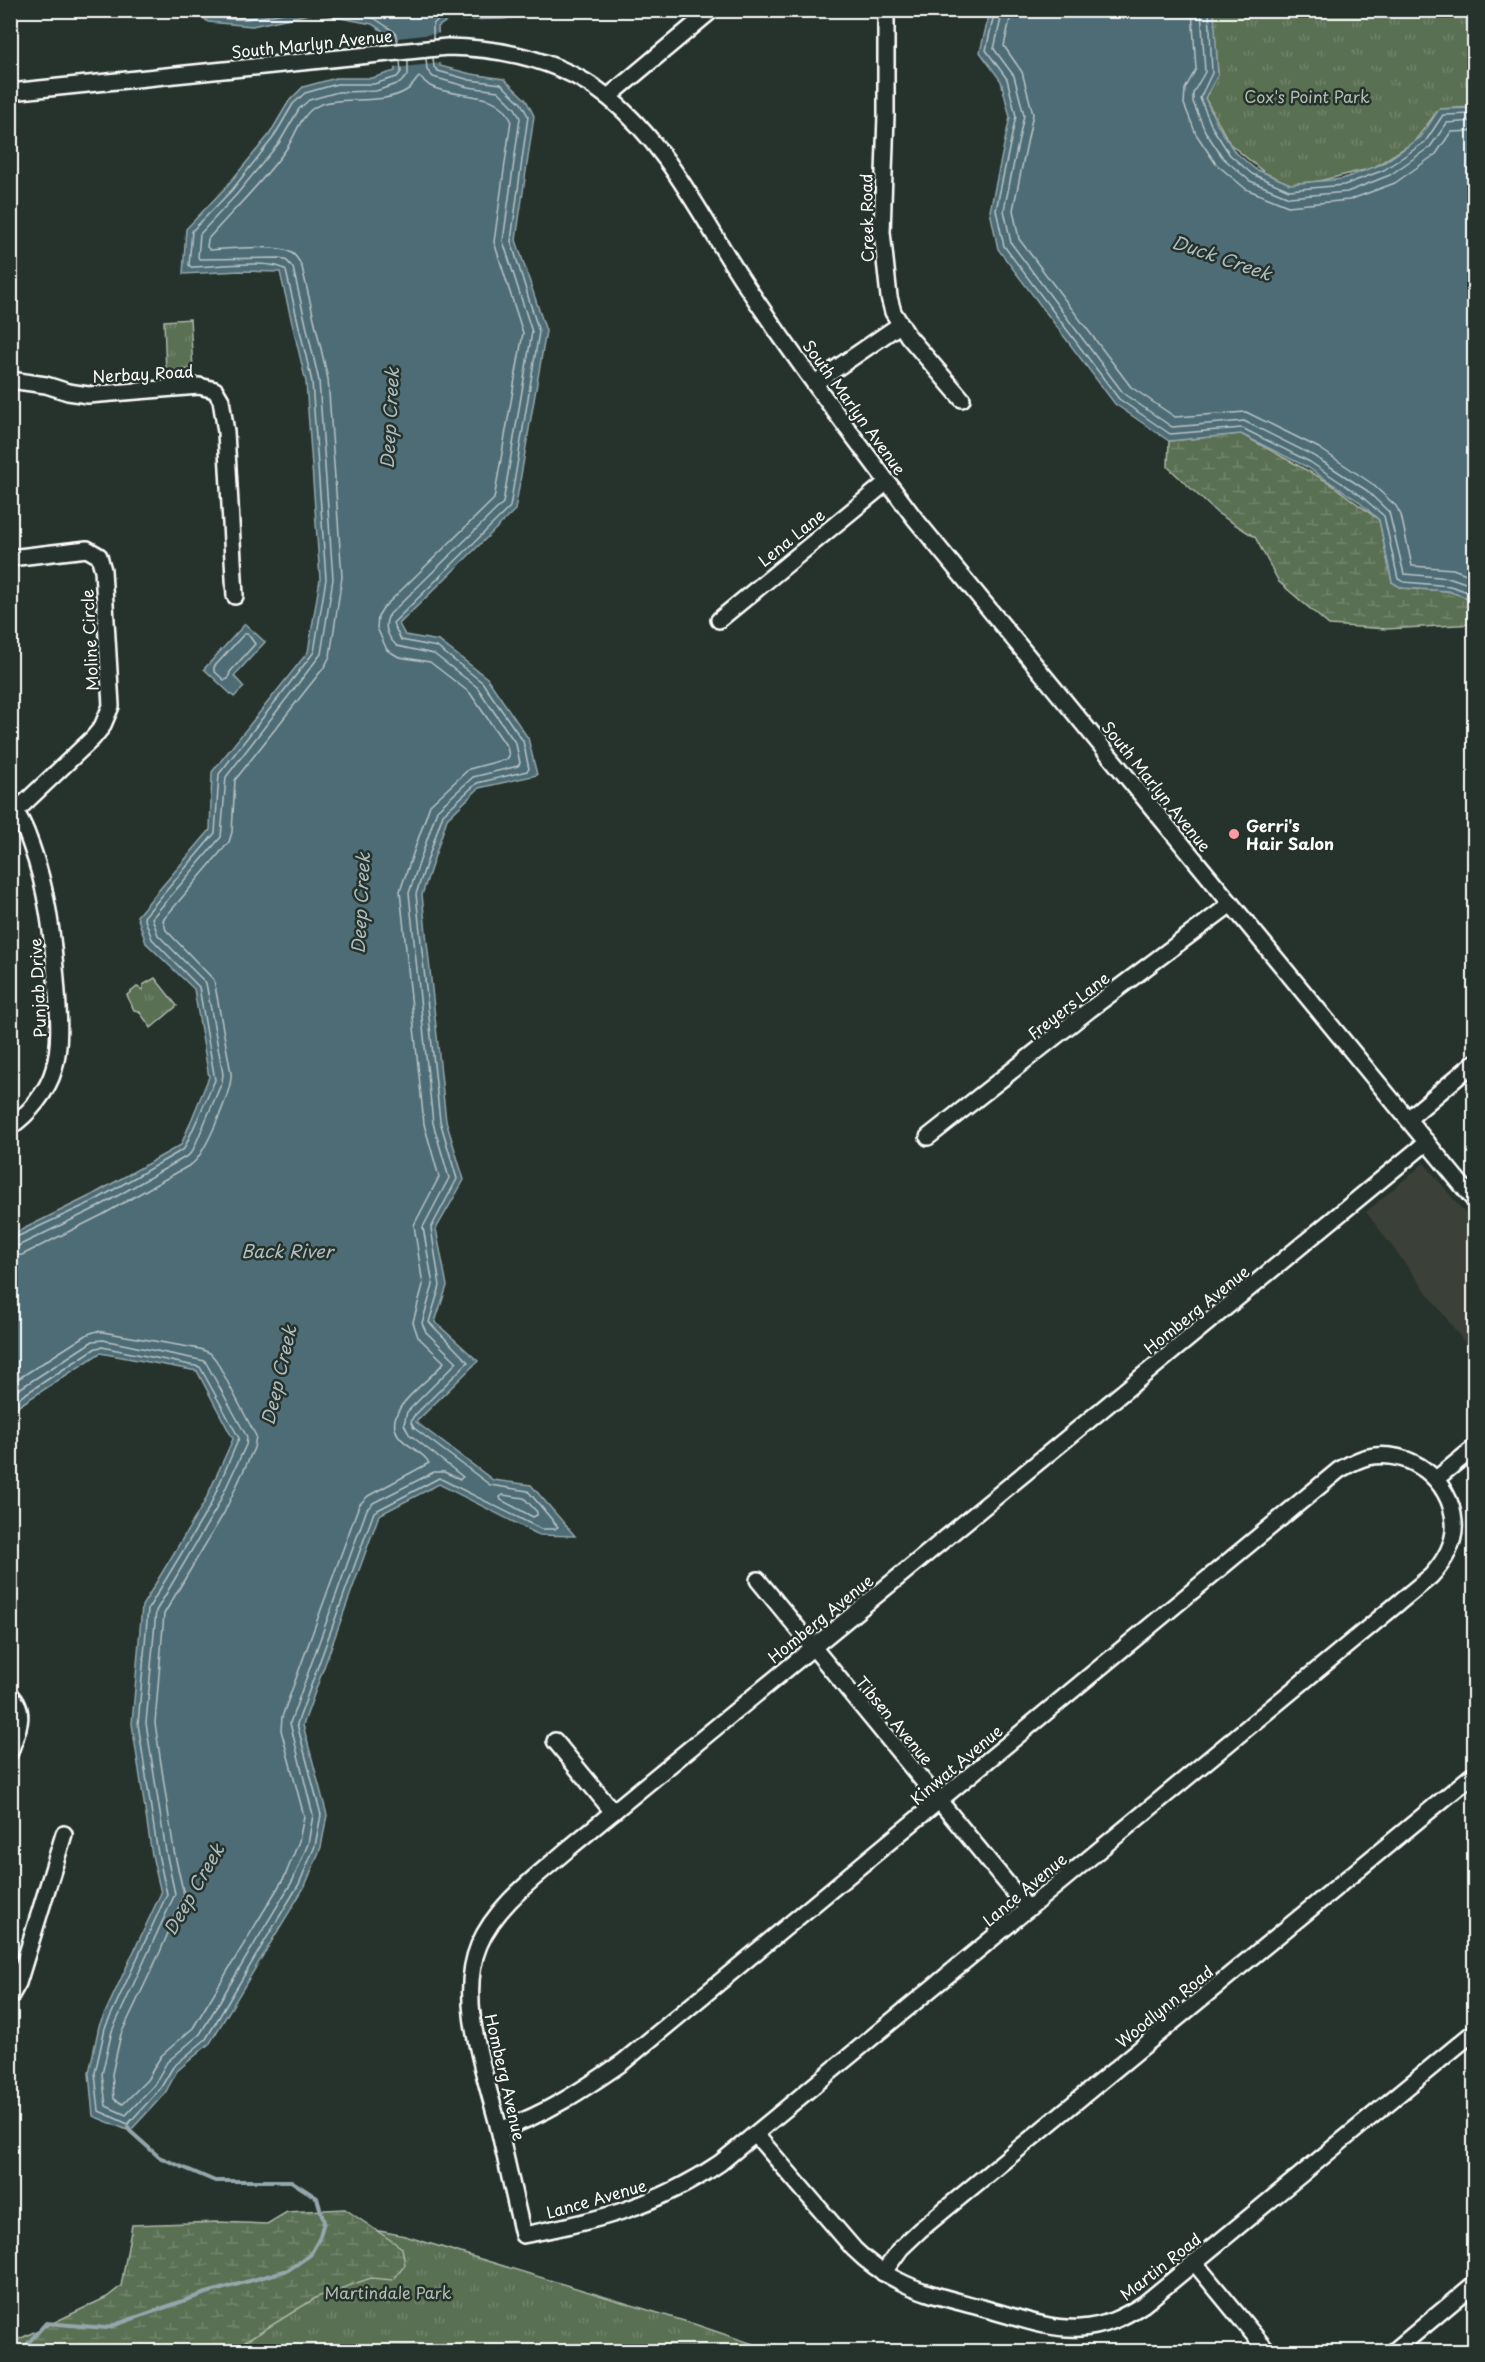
<svg xmlns="http://www.w3.org/2000/svg" width="1485" height="2362" font-family="'Playpen Sans',sans-serif">
  <style>
    .built { fill: #3a4039 }
    .grass { fill: url(#grass-tufts); stroke: #acb7a9; stroke-width: 1.5 }
    .wetland { fill: url(#wetland-marsh); stroke: #acb7a9; stroke-width: 1.5 }
    .water { fill: #4e6c74; stroke: #95a7ac; stroke-width: 1.5 }
    .pier { fill: #26332d }
    .lines { fill: none; stroke-linecap: round; stroke-linejoin: round }
    .shore { stroke: #b8c4c7; stroke-width: 1.5 }
    .stream { stroke: #95a7ac; stroke-width: 4 }
    .minor-casing { stroke: #fff; stroke-width: 20 }
    .minor { stroke: #26332d; stroke-width: 15 }
    .poi-dot { fill: #ff9aa2; stroke: #26332d; stroke-width: 2 }
    .labels { text-anchor: middle; dominant-baseline: central; stroke-width: 5; stroke-linejoin: round; paint-order: stroke }
    .street-label { font-size: 16px; fill: #fff; stroke: #26332d }
    .park-label { font-size: 16px; fill: #b5beb2; stroke: #26332d }
    .poi-label { font-size: 16px; font-weight: bold; fill: #fff; stroke: #26332d; text-anchor: start }
    .water-label { font-size: 18px; font-style: italic; fill: #afbdc0; stroke: #26332d }
  </style>
  <defs>
    <pattern id="grass-tufts" width="24" height="20" patternUnits="userSpaceOnUse" patternTransform="scale(1.5)"><rect width="24" height="20" fill="#5a6f53"/><path d="M3 7l-1-3M5 7V3M7 7l1-3M15 17l-1-3M17 17v-4M19 17l1-3" fill="none" stroke="#73856d"/></pattern>
    <pattern id="wetland-marsh" width="20" height="14" patternUnits="userSpaceOnUse" patternTransform="scale(1.5)"><rect width="20" height="14" fill="#5a6f53"/><path d="M1 5h8M5 5V1M11 12h8M15 12V8" fill="none" stroke="#73856d"/></pattern>
  </defs>
  <rect width="100%" height="100%" fill="#26332d"/>
  <filter id="ink" filterUnits="userSpaceOnUse"><feTurbulence type="fractalNoise" baseFrequency=".0167" numOctaves="2"/><feDisplacementMap in="SourceGraphic" scale="12" xChannelSelector="R" yChannelSelector="G"/><feConvolveMatrix kernelMatrix="1 2 1 2 8 2 1 2 1" color-interpolation-filters="sRGB"/></filter>
  <g filter="url(#ink)">
    <polygon class="built" points="1424,1163 1474,1224 1474,1355 1366,1212"/>
    <g class="grass">
      <polygon points="1213,11 1474,11 1474,107 1439,109 1414,142 1373,168 1319,181 1290,184 1265,173 1230,144 1205,98 1218,75"/>
      <polygon points="190,319 193,369 166,372 164,321"/>
      <polygon points="155,978 177,1006 151,1028 139,1011 134,1010 127,995 137,987 143,990 143,985"/>
      <polygon points="349,2225 405,2236 694,2324 774,2351 61,2352"/>
    </g>
    <g class="wetland">
      <polygon points="1241,434 1328,482 1379,520 1392,582 1402,588 1448,591 1474,600 1474,624 1387,629 1329,625 1279,582 1255,537 1217,513 1168,467 1169,441"/>
      <polygon points="345,2209 402,2248 405,2265 393,2280 371,2278 317,2297 245,2342 239,2351 11,2351 11,2343 107,2297 121,2286 132,2225 218,2222 267,2224 287,2212"/>
    </g>
    <g class="water">
      <polygon points="196,11 541,11 541,13 503,19 448,20 438,27 440,66 471,74 504,79 526,100 534,116 516,240 546,331 515,510 399,624 405,635 439,641 487,678 528,738 537,775 479,788 447,819 422,895 446,1121 464,1180 436,1229 447,1286 435,1322 478,1361 416,1422 493,1480 531,1485 575,1536 539,1535 439,1484 379,1515 303,1725 327,1815 321,1847 305,1886 210,2043 177,2071 165,2093 130,2131 93,2116 89,2073 99,2026 161,1893 152,1855 132,1724 142,1606 204,1503 233,1439 197,1371 100,1353 11,1411 11,1235 92,1195 181,1145 209,1077 194,989 146,943 137,916 210,830 212,772 308,652 320,579 306,382 280,272 241,271 183,274 186,229 227,186 269,135 289,101 303,87 336,78 372,78 395,71 391,36 372,24 314,13 252,26 208,22"/>
      <polygon points="990,11 1214,11 1218,75 1205,98 1217,124 1234,151 1255,169 1290,184 1342,179 1382,164 1421,137 1439,109 1474,108 1474,600 1448,591 1402,588 1392,582 1379,520 1358,501 1307,467 1241,434 1169,441 1115,404 998,249 990,211 1010,117 1001,81 980,52"/>
      <polygon points="245,624 265,642 234,676 244,687 234,697 204,669"/>
    </g>
    <polygon class="pier" points="442,33 443,63 392,68 389,39"/>
    <g class="lines">
      <g class="shore">
        <path d="M 204,10 C 223,28 274,15 297,10"/>
        <polyline points="333,10 374,18 395,32 398,43"/>
        <polyline points="995,10 986,50 1007,79 1016,116 996,210 1004,246 1119,399 1170,434 1242,428 1310,462 1361,496 1384,516 1398,579 1404,582 1450,586 1474,594"/>
        <polyline points="1003,10 994,49 1014,76 1024,115 1004,210 1011,243 1124,394 1172,427 1244,421 1314,456 1366,490 1389,512 1404,574 1451,578 1474,586"/>
        <polyline points="1012,10 1004,46 1022,72 1033,114 1013,210 1019,239 1131,387 1175,417 1246,412 1319,448 1371,483 1396,506 1401,515 1412,566 1453,569 1474,577"/>
        <polyline points="1192,10 1196,69 1185,89 1184,104 1196,134 1216,164 1246,189 1288,206 1349,200 1395,183 1436,154 1451,132 1474,131"/>
        <polyline points="1201,10 1205,72 1193,93 1193,102 1205,131 1223,158 1250,181 1289,197 1347,192 1390,175 1430,147 1447,123 1474,121"/>
        <polyline points="1209,10 1212,73 1200,98 1212,127 1230,155 1252,174 1289,190 1344,185 1384,170 1425,142 1443,115 1474,114"/>
        <polyline points="433,39 433,24 447,14 503,13 519,10"/>
        <polygon points="244,634 248,634 255,644 230,672 228,679 224,680 214,671 214,667"/>
        <path d="M 10,1240 L 94,1201 L 184,1149 L 215,1080 L 199,987 L 152,939 L 144,917 L 215,833 L 219,774 L 314,652 L 326,579 L 312,382 L 286,271 C 277,258 209,267 191,267 L 189,265 L 192,231 L 232,190 L 273,138 L 293,104 L 305,93 L 337,84 L 374,84 L 397,77 L 401,72 L 400,61"/>
        <polyline points="10,1247 18,1246 98,1207 189,1155 193,1150 222,1082 223,1074 206,983 158,935 152,918 221,837 226,777 321,654 333,579 319,381 293,268 287,261 280,258 199,259 198,257 200,234 237,194 279,143 299,109 309,100 338,92 376,91 400,83 408,75 408,60"/>
        <path d="M 10,1256 L 22,1255 L 102,1215 L 192,1164 C 205,1154 233,1089 231,1073 L 214,980 L 166,930 L 163,920 L 229,842 L 232,832 L 235,780 L 325,666 L 330,656 L 342,577 L 328,379 L 302,267 C 299,260 296,255 290,252 C 275,244 228,249 210,250 L 207,247 L 208,239 C 234,209 264,181 287,148 C 295,136 300,118 312,109 C 335,92 379,108 407,90 C 412,87 415,81 419,77 C 422,79 426,83 430,86 C 456,100 498,88 511,120 L 494,242 L 523,333 L 494,499 L 383,608 L 378,616 L 377,628 L 387,650 L 399,657 L 430,662 L 470,693 L 507,747 L 509,756 L 507,759 L 469,769 L 430,805 L 400,891 L 424,1124 L 439,1177 L 414,1225 L 423,1285 L 413,1322 L 418,1337 L 444,1362 C 431,1381 381,1409 398,1435 C 406,1447 423,1451 429,1463 L 368,1496 L 359,1505 L 282,1717 L 281,1730 L 304,1816 L 299,1841 L 285,1876 L 193,2028 L 161,2056 L 147,2080 L 123,2104 L 114,2099 L 112,2074 L 121,2034 L 160,1952 L 184,1895 L 174,1851 L 155,1723 L 164,1614 L 224,1513 L 254,1448 L 256,1436 L 216,1360 L 210,1353 L 200,1349 L 97,1331 L 88,1334 L 10,1384"/>
        <path d="M 10,1395 L 93,1341 L 103,1340 L 205,1361 L 247,1437 L 246,1445 L 216,1509 L 156,1611 L 146,1723 L 166,1852 L 175,1894 L 112,2031 L 102,2074 L 106,2106 L 126,2115 L 154,2085 L 167,2062 L 200,2034 L 293,1880 L 308,1844 L 313,1815 L 290,1723 L 367,1509 L 373,1503 L 434,1472 L 444,1472 L 460,1479 L 463,1477 L 409,1434 L 404,1424 L 407,1412 L 457,1362 L 426,1332 L 422,1323 L 433,1285 L 423,1227 L 449,1178 L 433,1123 L 409,893 L 437,810 L 473,777 L 518,766 L 520,763 L 516,744 L 477,687 L 434,654 L 397,646 C 388,638 382,625 390,614 L 503,503 L 532,332 L 503,241 L 520,118 L 515,108 L 498,91 L 468,87 L 433,77 L 427,70 L 426,58"/>
        <polyline points="10,1404 96,1348 102,1347 200,1367 239,1438 210,1506 148,1609 138,1724 158,1854 167,1894 105,2028 95,2073 99,2111 128,2124 160,2089 173,2067 206,2039 299,1884 315,1846 321,1815 297,1724 374,1512 439,1478 541,1529 555,1529 558,1527 528,1491 490,1485 414,1428 411,1423 413,1417 468,1362 429,1322 440,1286 431,1228 457,1179 440,1121 416,894 443,814 477,783 527,771 529,769 523,741 482,682 437,647 401,640 393,623 510,507 539,332 511,241 528,116 521,103 501,84 470,80 438,71 434,67 433,57"/>
        <polygon points="503,1495 524,1498 537,1512 537,1515 533,1517 501,1500 500,1497"/>
      </g>
      <polyline class="stream" points="20,2352 46,2323 106,2328 203,2294 288,2270 310,2255 319,2239 324,2222 317,2198 291,2181 215,2181 159,2157 130,2131 128,2127"/>
      <g class="minor-casing">
        <g id="minor">
          <polyline points="886,10 886,115 882,232 889,297 893,312 908,336 962,399"/>
          <path d="M 10,92 L 447,47 C 505,48 562,60 609,98 C 669,146 703,221 745,284 C 799,365 858,443 916,520 L 1474,1200"/>
          <polyline points="608,97 712,10"/>
          <polyline points="10,380 46,385 68,392 88,395 199,386 215,390 221,400 226,432 235,596"/>
          <polyline points="815,383 901,324"/>
          <polyline points="10,558 87,549 99,556 103,570 111,706 102,727 93,738 16,811"/>
          <polyline points="719,620 887,482"/>
          <path d="M 10,804 C 20,816 26,830 31,845 C 47,889 52,932 56,979 C 58,1009 62,1040 54,1069 C 48,1091 29,1114 10,1127"/>
          <polyline points="1408,1119 1474,1063"/>
          <polyline points="928,1137 1089,1010 1231,904"/>
          <polyline points="1436,1479 1474,1448"/>
          <polyline points="758,1580 1028,1909"/>
          <path d="M 10,1694 C 28,1712 17,1731 10,1752"/>
          <polyline points="555,1741 613,1812"/>
          <polyline points="10,1997 18,1983 64,1834"/>
          <path d="M 499,2130 C 545,2115 584,2089 623,2062 L 1339,1470 C 1348,1465 1358,1459 1368,1457 C 1410,1448 1451,1480 1454,1522 C 1456,1542 1444,1562 1431,1576 L 720,2163 C 657,2206 597,2221 523,2235 C 515,2200 507,2164 499,2129 C 486,2075 456,2000 479,1945 C 496,1905 536,1877 568,1849 L 1427,1142"/>
          <path d="M 756,2135 L 854,2249 C 867,2262 882,2273 899,2281 C 924,2294 954,2300 982,2308 C 1014,2316 1047,2330 1080,2328 C 1104,2327 1124,2317 1144,2304 L 1474,2032"/>
          <polyline points="1194,2262 1268,2352"/>
          <polyline points="883,2273 901,2248 920,2230 1474,1774"/>
          <polyline points="1393,2352 1474,2284"/>
        </g>
      </g>
      <use href="#minor" class="minor"/>
    </g>
  </g>
  <circle class="poi-dot" cx="1234" cy="834" r="6"/>
  <g class="labels">
    <g class="street-label">
      <text transform="translate(312 43) rotate(-6)">South Marlyn Avenue</text>
      <text transform="translate(866 218) rotate(-91)">Creek Road</text>
      <text transform="translate(143 373) rotate(-3)">Nerbay Road</text>
      <text transform="translate(855 407) rotate(54)">South Marlyn Avenue</text>
      <text transform="translate(791 537) rotate(-39)">Lena Lane</text>
      <text transform="translate(89 640) rotate(-93)">Moline Circle</text>
      <text transform="translate(1157 786) rotate(51)">South Marlyn Avenue</text>
      <text transform="translate(37 988) rotate(-93)">Punjab Drive</text>
      <text transform="translate(1068 1005) rotate(-38)">Freyers Lane</text>
      <text transform="translate(1196 1309) rotate(-39)">Homberg Avenue</text>
      <text transform="translate(820 1618) rotate(-39)">Homberg Avenue</text>
      <text transform="translate(895 1720) rotate(50)">Tibsen Avenue</text>
      <text transform="translate(956 1764) rotate(-40)">Kinwat Avenue</text>
      <text transform="translate(1024 1889) rotate(-40)">Lance Avenue</text>
      <text transform="translate(1164 2006) rotate(-39)">Woodlynn Road</text>
      <text transform="translate(506 2077) rotate(77)">Homberg Avenue</text>
      <text transform="translate(596 2198) rotate(-16)">Lance Avenue</text>
      <text transform="translate(1160 2266) rotate(-38)">Martin Road</text>
    </g>
    <g class="park-label">
      <text x="1307" y="96">Cox's Point Park</text>
      <text x="388" y="2292">Martindale Park</text>
    </g>
    <g class="poi-label">
      <text x="1246" y="825">Gerri's<tspan x="1246" dy="18">Hair Salon</tspan></text>
    </g>
    <g class="water-label">
      <text transform="translate(1222 257) rotate(19)">Duck Creek</text>
      <text transform="translate(389 418) rotate(-87)">Deep Creek</text>
      <text transform="translate(360 903) rotate(-87)">Deep Creek</text>
      <text x="287" y="1250">Back River</text>
      <text transform="translate(278 1375) rotate(-77)">Deep Creek</text>
      <text transform="translate(193 1889) rotate(-60)">Deep Creek</text>
    </g>
  </g>
  <rect width="1485" height="2362" fill="none" stroke="#26332d" stroke-width="36"/>
  <rect x="18" y="18" width="1449" height="2326" fill="none" stroke="#fff" stroke-width="2" filter="url(#ink)"/>
</svg>
